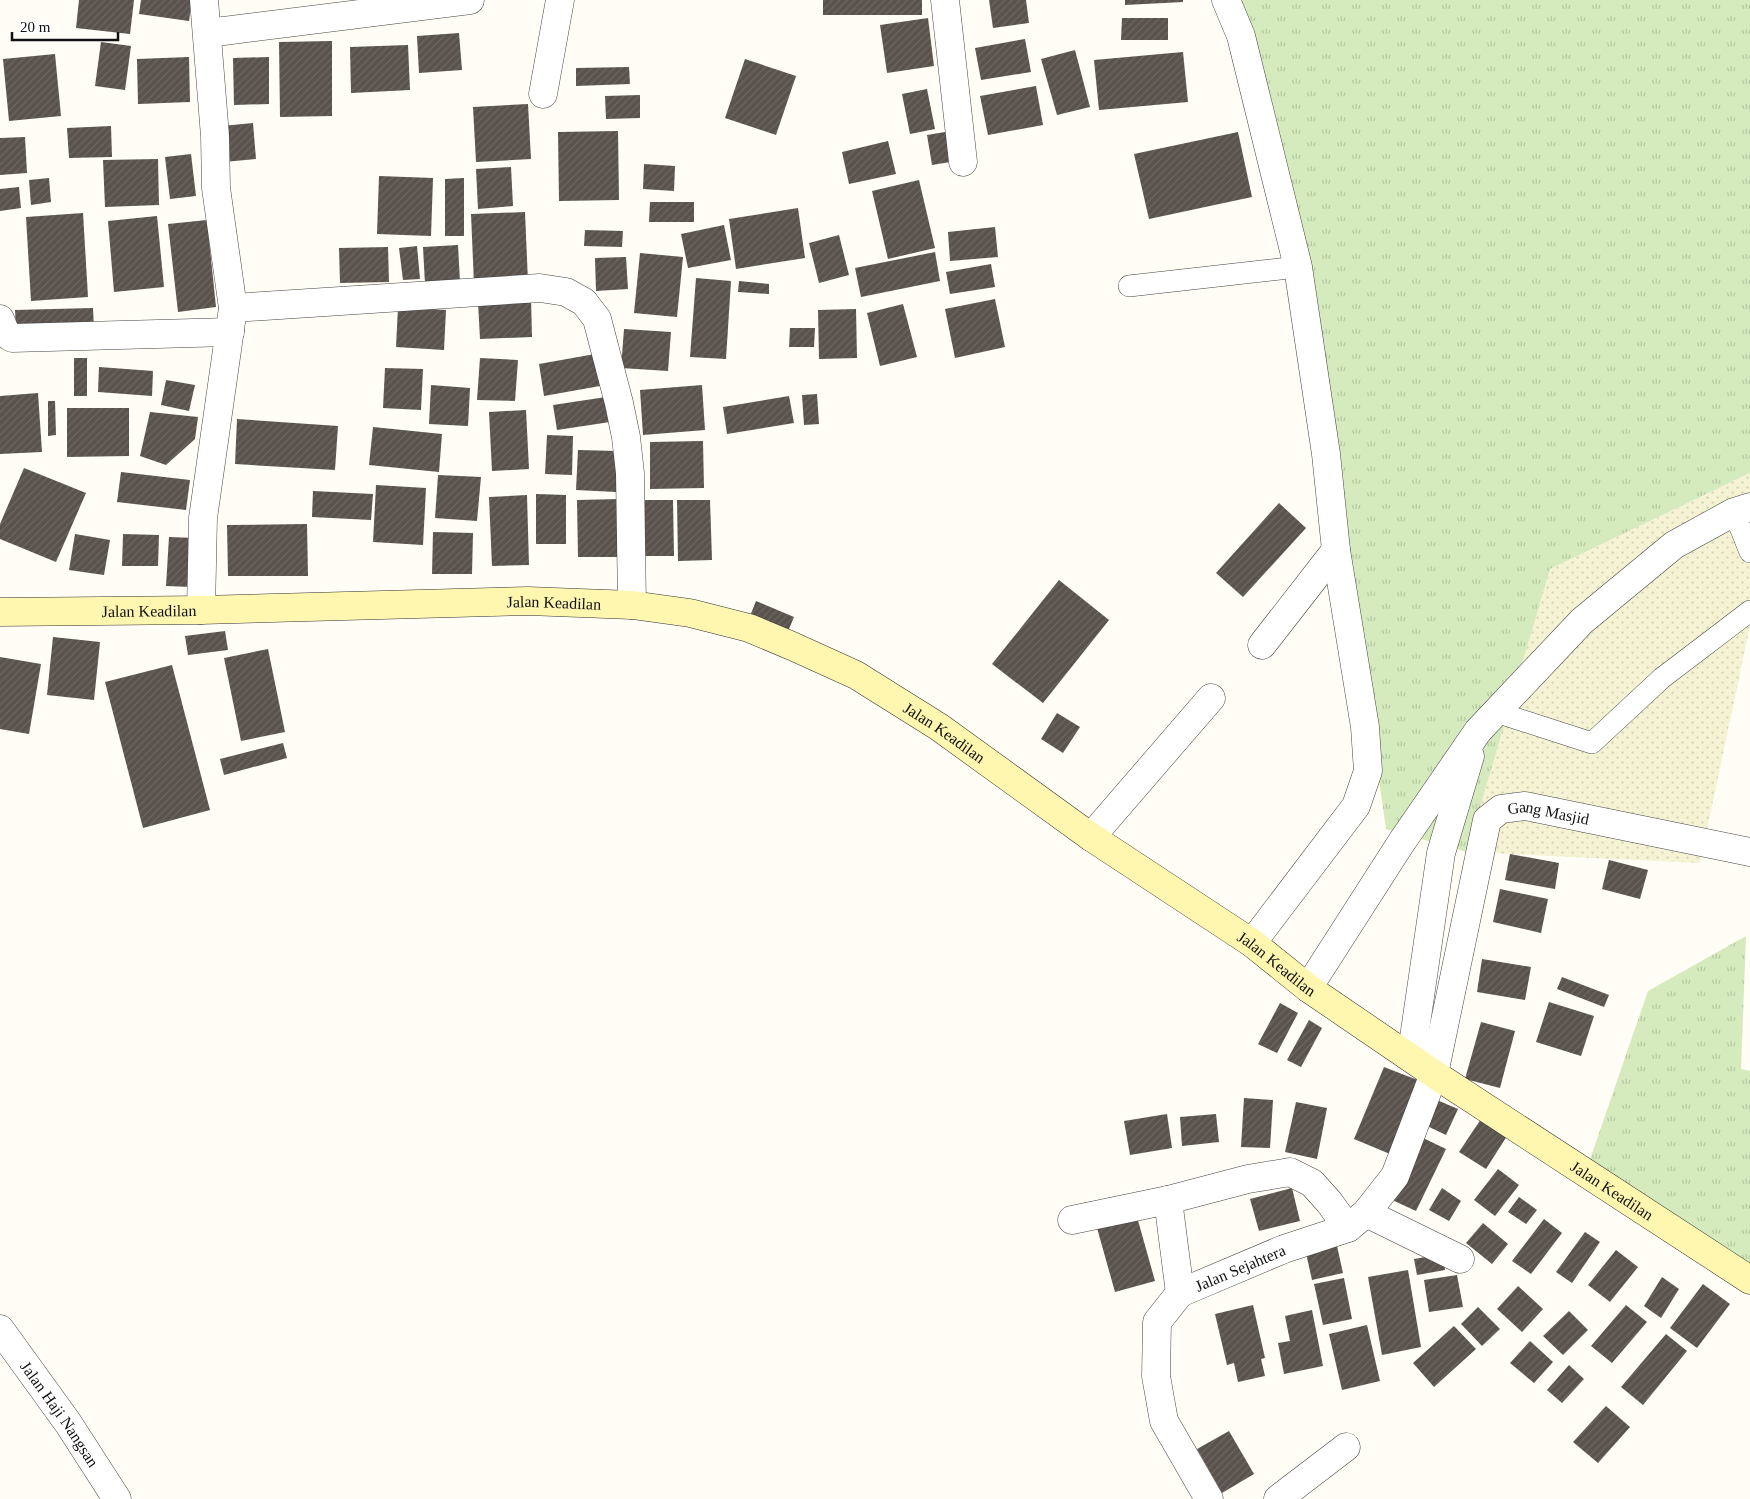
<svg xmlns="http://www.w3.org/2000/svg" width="1750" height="1499" font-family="'Times New Roman',serif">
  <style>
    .farmland { fill: url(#farmland-dots) }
    .grass { fill: url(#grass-tufts) }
    .building { fill: url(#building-hatch) }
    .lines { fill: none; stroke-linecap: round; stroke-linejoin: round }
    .lane-casing { stroke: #444; stroke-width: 22 }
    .street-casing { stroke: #444; stroke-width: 29 }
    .secondary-casing { stroke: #333; stroke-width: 29 }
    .lane { stroke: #fff; stroke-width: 21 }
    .street { stroke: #fff; stroke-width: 28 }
    .secondary { stroke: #fff6b0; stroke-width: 28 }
    .labels { text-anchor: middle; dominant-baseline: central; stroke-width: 5; stroke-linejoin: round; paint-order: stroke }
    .street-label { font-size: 16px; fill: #111; stroke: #fff }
  </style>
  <defs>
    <pattern id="farmland-dots" width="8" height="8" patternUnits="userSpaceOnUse" patternTransform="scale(1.25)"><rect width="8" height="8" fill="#f6f3d4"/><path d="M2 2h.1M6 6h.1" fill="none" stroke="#d2cfb5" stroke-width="1.8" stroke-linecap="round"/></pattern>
    <pattern id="grass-tufts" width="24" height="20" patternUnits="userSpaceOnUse" patternTransform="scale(1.25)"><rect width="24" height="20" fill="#d5ebbd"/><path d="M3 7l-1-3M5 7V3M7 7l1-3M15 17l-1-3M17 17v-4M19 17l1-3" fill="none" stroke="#b6c8a1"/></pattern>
    <pattern id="building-hatch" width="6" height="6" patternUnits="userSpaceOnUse" patternTransform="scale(1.25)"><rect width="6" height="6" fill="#5a524d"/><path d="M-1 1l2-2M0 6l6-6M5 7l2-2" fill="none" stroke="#6d6662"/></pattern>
  </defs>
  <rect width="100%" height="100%" fill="#fffdf5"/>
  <polygon class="farmland" points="1750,473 1750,626 1700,863 1467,852 1550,569"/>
  <g class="grass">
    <polygon points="1225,0 1750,0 1750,473 1550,569 1467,852 1386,829 1313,319"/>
    <polygon points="1746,936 1741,1069 1750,1071 1750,1285 1586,1171 1648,991"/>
  </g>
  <g class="building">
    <polygon points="79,0 134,0 130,34 76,28"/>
    <polygon points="141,0 192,0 189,21 139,14"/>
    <rect x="823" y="0" width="99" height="15"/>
    <polygon points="989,0 1026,0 1029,23 993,28"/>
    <polygon points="1125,0 1183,0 1183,2 1125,5"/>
    <polygon points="928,18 934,66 887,73 880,25"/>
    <polygon points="1122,18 1168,18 1168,40 1121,40"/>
    <polygon points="459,33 462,70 419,73 417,36"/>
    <polygon points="1025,39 1031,72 981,80 975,48"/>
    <polygon points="332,41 332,116 280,117 279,42"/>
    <polygon points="101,42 131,46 125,90 95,86"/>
    <polygon points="408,45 410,90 351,93 350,47"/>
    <polygon points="1075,50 1090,107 1057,115 1041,59"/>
    <polygon points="1183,52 1188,102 1099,110 1094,60"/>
    <polygon points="55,54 61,116 9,121 3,59"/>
    <polygon points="189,57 190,102 138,104 137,59"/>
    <polygon points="269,57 269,104 234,105 233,58"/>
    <polygon points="745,59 796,76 776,135 725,118"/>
    <polygon points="629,67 630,84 576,86 576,68"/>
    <polygon points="1036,86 1043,125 988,135 980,96"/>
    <polygon points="927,89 935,129 910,134 902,94"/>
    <polygon points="640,95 640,118 606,119 605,96"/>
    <polygon points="528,104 531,159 476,162 473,107"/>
    <polygon points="253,123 256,159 224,162 222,126"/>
    <polygon points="111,126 112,157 69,158 67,128"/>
    <polygon points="618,131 619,200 559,201 558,132"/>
    <polygon points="951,131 956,161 932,165 927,135"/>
    <polygon points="1238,132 1252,197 1149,219 1134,154"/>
    <polygon points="25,137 27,173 0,175 0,138"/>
    <polygon points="888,141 896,174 849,184 842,152"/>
    <polygon points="191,154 196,196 170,199 165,157"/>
    <polygon points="158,159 159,205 105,207 103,160"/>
    <polygon points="644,164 675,166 674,191 643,189"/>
    <polygon points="511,167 513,206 478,209 476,169"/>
    <polygon points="379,176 433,178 431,236 377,234"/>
    <polygon points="49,178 51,202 31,205 29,180"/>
    <polygon points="464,178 464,236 445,236 445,179"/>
    <polygon points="919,180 935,248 888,259 872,191"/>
    <polygon points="19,187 21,208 0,211 0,189"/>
    <polygon points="650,202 694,202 694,222 649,222"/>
    <polygon points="798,208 805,258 736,269 729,219"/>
    <polygon points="525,212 528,282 474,284 471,214"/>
    <polygon points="83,213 88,297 31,301 26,217"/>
    <polygon points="157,216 164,287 114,292 108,221"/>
    <polygon points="207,220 216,307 178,312 168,224"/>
    <polygon points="724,225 731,260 688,268 681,234"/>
    <polygon points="995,227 998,257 950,261 948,232"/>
    <polygon points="585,230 623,231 622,247 584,246"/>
    <polygon points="839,235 849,275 819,283 809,243"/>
    <polygon points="458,245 460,282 425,284 423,247"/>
    <polygon points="417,246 420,279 403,280 399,248"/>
    <polygon points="388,247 389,282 340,283 339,248"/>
    <polygon points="935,252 940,281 861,297 855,268"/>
    <polygon points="640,253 683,257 677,317 634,313"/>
    <polygon points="626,257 628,289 596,291 595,258"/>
    <polygon points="991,264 995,287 950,294 946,272"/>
    <polygon points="696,278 731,281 726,359 690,357"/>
    <polygon points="739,281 769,284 769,294 738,292"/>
    <polygon points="531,299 532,337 480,339 478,302"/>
    <polygon points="995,299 1005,347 955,358 945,309"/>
    <polygon points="903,304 917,357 880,366 867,313"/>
    <polygon points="398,307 446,310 444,350 396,347"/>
    <polygon points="93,308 94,329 16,331 15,310"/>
    <polygon points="856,309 857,358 819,359 818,310"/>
    <polygon points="790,328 815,328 814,347 789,347"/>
    <polygon points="624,329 671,332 668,371 621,368"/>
    <polygon points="595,354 600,386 544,396 539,364"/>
    <rect x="74" y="358" width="13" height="38"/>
    <polygon points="480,358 518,360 515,401 477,400"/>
    <polygon points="99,367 153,371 152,396 98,392"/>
    <polygon points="385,368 423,369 421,410 383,408"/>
    <polygon points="166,380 195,385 189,411 161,405"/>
    <polygon points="431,385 470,388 468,426 429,424"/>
    <polygon points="702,385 705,430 643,435 640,390"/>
    <polygon points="38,393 42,452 0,454 0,396"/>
    <polygon points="817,394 819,424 804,425 802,395"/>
    <polygon points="789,396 794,423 727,434 723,407"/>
    <polygon points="606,397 610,422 557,430 553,405"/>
    <polygon points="48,401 55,401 56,435 48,436"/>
    <polygon points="67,408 129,408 129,456 67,457"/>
    <polygon points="526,410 529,469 492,471 489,412"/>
    <polygon points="150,412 198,417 195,439 166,465 140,456"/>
    <polygon points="237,419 338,426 335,470 235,464"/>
    <polygon points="373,427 442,434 439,472 369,465"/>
    <polygon points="547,435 573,436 572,475 545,474"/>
    <polygon points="703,441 704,488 650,489 650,442"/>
    <polygon points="578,450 617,451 616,492 576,490"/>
    <polygon points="24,468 86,493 56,562 0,539 0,524"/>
    <polygon points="121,472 190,480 186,510 117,502"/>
    <polygon points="438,475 481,477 477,521 435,518"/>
    <polygon points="376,485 426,488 423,545 373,542"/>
    <polygon points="313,491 373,494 371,520 312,517"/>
    <polygon points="536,494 566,495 566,544 536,544"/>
    <polygon points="527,495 529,565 492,566 489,497"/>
    <polygon points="620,499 620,557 578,557 577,500"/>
    <polygon points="640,500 673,500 674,556 641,556"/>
    <polygon points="677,500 710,500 712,560 678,561"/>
    <polygon points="1279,503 1306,528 1243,597 1216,573"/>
    <polygon points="307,524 308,576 228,576 227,525"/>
    <polygon points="433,532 473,533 472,574 432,574"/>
    <polygon points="75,534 110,540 104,575 69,570"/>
    <polygon points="123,534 159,535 158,566 122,566"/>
    <polygon points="169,537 195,538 192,587 166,586"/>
    <polygon points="1059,580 1109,620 1043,703 992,664"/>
    <polygon points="756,601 794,617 784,641 746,626"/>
    <polygon points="225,631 228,650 188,655 185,636"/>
    <polygon points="53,637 100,642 94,700 47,695"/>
    <polygon points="268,649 285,732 241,741 224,658"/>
    <polygon points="0,657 41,664 29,734 0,729"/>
    <polygon points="172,665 210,810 143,828 105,682"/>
    <polygon points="1057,713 1080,727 1063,753 1041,739"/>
    <polygon points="283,743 287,758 224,775 220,759"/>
    <polygon points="1510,854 1559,863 1555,889 1505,880"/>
    <polygon points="1609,860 1648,870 1640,899 1602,889"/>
    <polygon points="1500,889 1548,899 1541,933 1493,922"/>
    <polygon points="1482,959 1531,967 1525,1000 1477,992"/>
    <polygon points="1562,977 1609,995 1604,1007 1557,989"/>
    <polygon points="1549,1002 1594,1016 1581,1056 1536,1042"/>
    <polygon points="1280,1003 1298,1013 1277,1053 1258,1044"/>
    <polygon points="1309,1020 1322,1028 1301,1067 1287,1060"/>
    <polygon points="1481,1022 1515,1031 1500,1088 1465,1079"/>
    <polygon points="1384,1067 1420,1081 1390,1154 1354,1139"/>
    <polygon points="1244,1098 1273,1100 1270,1148 1241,1147"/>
    <polygon points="1437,1100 1458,1109 1446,1135 1425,1125"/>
    <polygon points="1296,1102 1327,1108 1317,1159 1285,1152"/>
    <polygon points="1167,1114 1172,1148 1130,1155 1124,1121"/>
    <polygon points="1216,1114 1219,1142 1182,1146 1180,1117"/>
    <polygon points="1481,1119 1507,1136 1486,1169 1459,1152"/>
    <polygon points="1421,1137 1446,1149 1416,1211 1390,1199"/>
    <polygon points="1498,1169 1519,1185 1495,1216 1474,1200"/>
    <polygon points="1292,1188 1300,1221 1259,1231 1250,1199"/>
    <polygon points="1442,1188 1461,1201 1449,1221 1429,1210"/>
    <polygon points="1519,1197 1537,1210 1526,1224 1508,1212"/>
    <polygon points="1137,1217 1155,1281 1115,1292 1097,1228"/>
    <polygon points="1544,1219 1562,1233 1531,1274 1512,1261"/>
    <polygon points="1483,1223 1508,1244 1492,1264 1466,1243"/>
    <polygon points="1585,1232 1600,1242 1572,1283 1556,1272"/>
    <polygon points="1337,1246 1343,1273 1312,1280 1306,1253"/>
    <polygon points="1616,1250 1638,1267 1610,1302 1588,1285"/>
    <polygon points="1443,1254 1445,1270 1417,1275 1414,1259"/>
    <polygon points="1408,1270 1421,1347 1382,1355 1368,1277"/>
    <polygon points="1457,1275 1463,1307 1429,1312 1424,1280"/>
    <polygon points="1662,1277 1679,1289 1661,1318 1644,1306"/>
    <polygon points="1344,1278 1352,1319 1323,1325 1314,1284"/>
    <polygon points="1703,1284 1730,1304 1697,1348 1670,1328"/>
    <polygon points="1518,1286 1543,1309 1522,1332 1497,1309"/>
    <polygon points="1253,1305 1265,1358 1261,1359 1265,1376 1238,1382 1234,1363 1227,1365 1215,1314"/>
    <polygon points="1626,1305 1647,1322 1612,1363 1591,1346"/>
    <polygon points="1478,1307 1500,1329 1482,1346 1461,1324"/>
    <polygon points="1312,1310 1323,1366 1284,1374 1278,1343 1290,1341 1285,1316"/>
    <polygon points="1569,1311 1588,1330 1563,1355 1543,1336"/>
    <polygon points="1367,1325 1380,1381 1342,1390 1329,1334"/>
    <polygon points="1454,1326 1476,1349 1434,1387 1413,1363"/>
    <polygon points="1666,1334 1687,1351 1643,1405 1621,1387"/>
    <polygon points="1530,1341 1553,1362 1534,1383 1510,1363"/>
    <polygon points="1569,1365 1584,1379 1562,1403 1547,1390"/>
    <polygon points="1606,1406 1630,1427 1598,1463 1573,1442"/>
    <polygon points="1229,1431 1254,1474 1222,1493 1197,1449"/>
  </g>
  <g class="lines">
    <g class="lane-casing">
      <g id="lane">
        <polyline points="1129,286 1298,267"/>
        <polyline points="1734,512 1750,552"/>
        <polyline points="1496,712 1592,743 1662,678 1750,611"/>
      </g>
    </g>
    <g class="street-casing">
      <g id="street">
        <polyline points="945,0 963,162"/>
        <polyline points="1226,0 1241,36 1298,267 1326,454 1336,550 1365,727 1368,771 1356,806 1252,943"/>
        <polyline points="208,33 470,0"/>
        <polyline points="543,94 560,0"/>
        <polyline points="233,308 540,288 566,292 584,302 597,319 619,403 626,437 630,473 632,605"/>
        <polyline points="0,319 6,334 12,338 230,332"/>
        <polyline points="201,610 203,518 233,308 216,188 215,136 204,0"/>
        <polyline points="1262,645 1336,550"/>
        <polyline points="1091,837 1211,698"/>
        <polyline points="1308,988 1401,843 1478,731 1582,621 1674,545 1734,512 1750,507"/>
        <polyline points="1411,1058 1441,853 1470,756"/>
        <polyline points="1168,1200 1180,1293"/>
        <polyline points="1366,1213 1460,1259"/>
        <polyline points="1072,1220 1168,1200 1248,1179 1290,1172 1312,1183 1329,1202 1348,1228"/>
        <path id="s1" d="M 0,1329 L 68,1423 L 117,1499"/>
        <path id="s2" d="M 1209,1499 L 1164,1421 L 1156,1376 L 1157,1322 L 1180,1293 L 1284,1249 L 1348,1228 L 1366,1213 L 1395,1176 L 1434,1074 L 1487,820 L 1501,809 L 1525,806 L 1750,852"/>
        <polyline points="1278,1499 1346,1447"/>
      </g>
    </g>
    <g class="secondary-casing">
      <g id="secondary">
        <path id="s3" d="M 0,612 L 201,610 L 528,601 L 632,605 L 690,613 L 749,628 L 792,646 L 856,675 L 939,727 L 1091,837 L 1252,943 L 1308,988 L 1434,1074 L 1750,1280"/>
      </g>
    </g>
    <use href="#lane" class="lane"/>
    <use href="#street" class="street"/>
    <use href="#secondary" class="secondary"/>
  </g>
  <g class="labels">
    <g class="street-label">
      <text stroke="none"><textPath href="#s3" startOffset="554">Jalan Keadilan</textPath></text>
      <text stroke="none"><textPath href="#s3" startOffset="149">Jalan Keadilan</textPath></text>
      <text stroke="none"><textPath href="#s3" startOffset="974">Jalan Keadilan</textPath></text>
      <text stroke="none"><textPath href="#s2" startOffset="912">Gang Masjid</textPath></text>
      <text stroke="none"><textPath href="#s3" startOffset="1379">Jalan Keadilan</textPath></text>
      <text stroke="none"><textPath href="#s3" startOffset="1784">Jalan Keadilan</textPath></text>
      <text stroke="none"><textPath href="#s2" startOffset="292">Jalan Sejahtera</textPath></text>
      <text stroke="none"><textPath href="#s1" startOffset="104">Jalan Haji Nangsan</textPath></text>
    </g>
  </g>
  <path d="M12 32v8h106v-8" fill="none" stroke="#111111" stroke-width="2.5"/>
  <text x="20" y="32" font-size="15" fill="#111111" stroke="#ffffff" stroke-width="4" paint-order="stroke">20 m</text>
</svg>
